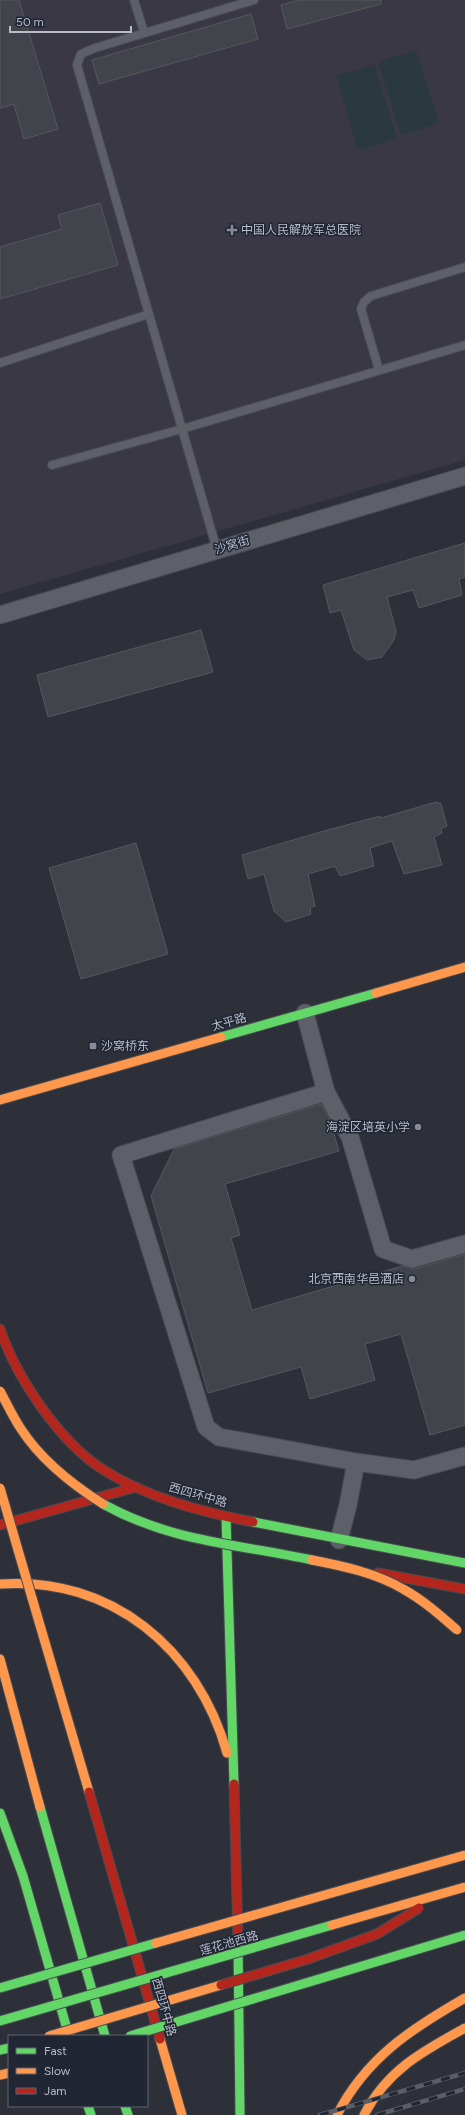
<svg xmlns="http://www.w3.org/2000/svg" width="465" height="2115" font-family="Figtree,'Noto Sans SC',sans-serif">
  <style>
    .medical { fill: #3a3845 }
    .green { fill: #2a393f }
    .building { fill: #41444b; stroke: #555861 }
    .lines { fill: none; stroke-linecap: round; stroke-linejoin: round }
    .lane-casing { stroke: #494b52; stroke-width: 10 }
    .street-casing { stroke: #494b52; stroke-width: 19 }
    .fast-casing { stroke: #494b52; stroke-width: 11 }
    .slow-casing { stroke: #494b52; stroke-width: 11 }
    .jam-casing { stroke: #494b52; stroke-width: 11 }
    .lane { stroke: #5d6068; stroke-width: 8 }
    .street { stroke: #5d6068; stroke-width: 17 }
    .fast { stroke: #63d668; stroke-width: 9 }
    .slow { stroke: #ff974d; stroke-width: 9 }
    .jam { stroke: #b3261e; stroke-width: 9 }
    .rail-casing { stroke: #5b5e64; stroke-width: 4.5 }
    .rail { stroke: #202634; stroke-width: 3; stroke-dasharray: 9; stroke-linecap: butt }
    .fast-bridge-casing { stroke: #494c55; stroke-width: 11; stroke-linecap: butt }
    .slow-bridge-casing { stroke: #494c55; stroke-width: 11; stroke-linecap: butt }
    .jam-bridge-casing { stroke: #494c55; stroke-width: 11; stroke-linecap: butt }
    .fast-bridge { stroke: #63d668; stroke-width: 9 }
    .slow-bridge { stroke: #ff974d; stroke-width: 9 }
    .jam-bridge { stroke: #b3261e; stroke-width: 9 }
    .poi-dot { fill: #878b97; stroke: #202634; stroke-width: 1.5 }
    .labels { text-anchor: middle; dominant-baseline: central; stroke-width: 3; stroke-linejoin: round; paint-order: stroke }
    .poi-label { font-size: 12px; fill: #b8bcc9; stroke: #202634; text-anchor: start }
    .street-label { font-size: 12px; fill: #b8bcc9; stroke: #202634 }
  </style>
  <rect width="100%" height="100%" fill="#2d3039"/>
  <polygon class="medical" points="0,0 465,0 465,460 0,594"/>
  <g class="green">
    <polygon points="416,50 439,123 401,135 378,62"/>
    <polygon points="374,64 397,138 358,150 336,76"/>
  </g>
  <g class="building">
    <polygon points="0,0 19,0 58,129 24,139 14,104 0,108"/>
    <polygon points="299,0 381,0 381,4 287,29 281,5"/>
    <polygon points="251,14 258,39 99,84 92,60"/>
    <polygon points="100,203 118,265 0,299 0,247 62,229 58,215"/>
    <polygon points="465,543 465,577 459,579 462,595 419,608 413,590 387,597 396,631 394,640 382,657 367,660 354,650 341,610 330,613 323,585"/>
    <polygon points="201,630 213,672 48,717 37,675"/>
    <polygon points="436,802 441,804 447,826 441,829 442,833 434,837 442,865 404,874 392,841 370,848 374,866 340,876 335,866 308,874 315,906 310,908 311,914 286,922 274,911 264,874 248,879 242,855 317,833 380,816 381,818"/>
    <polygon points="136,843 168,954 81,979 49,868"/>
    <polygon points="321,1104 330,1120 339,1151 225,1184 240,1235 231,1238 252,1310 402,1266 415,1269 465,1254 465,1425 430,1435 401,1334 365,1344 375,1380 310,1399 301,1367 208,1393 151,1196 174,1149"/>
  </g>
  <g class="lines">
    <g class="lane-casing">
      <g id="lane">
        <polyline points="134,0 144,32"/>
        <polyline points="0,363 149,314"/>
        <polyline points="379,370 361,309 364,302 371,296 465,267"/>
        <polyline points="52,465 182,429 465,345"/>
        <polyline points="217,550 77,65 81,54 95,48 254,0"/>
      </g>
    </g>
    <g class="street-casing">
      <g id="street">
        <polyline points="0,615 465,476"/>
        <polyline points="305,1013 326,1092 121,1155 206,1427 219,1437 356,1462 348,1505 339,1540"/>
        <polyline points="326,1092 350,1137 383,1249 412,1259 465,1244"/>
        <polyline points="356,1462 414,1470 465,1456"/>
      </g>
    </g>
    <g class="fast-casing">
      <g id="fast">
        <polyline points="221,1037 376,993"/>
        <polyline points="226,1517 234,1784"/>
        <polyline points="253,1522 465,1563"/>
        <polyline points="40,1807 105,2036"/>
        <polyline points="0,1813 23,1876 69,2036"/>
        <polyline points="238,1942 240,2115"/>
        <polyline points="0,2050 9,2048"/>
        <polyline points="88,2106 91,2115"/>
        <polyline points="125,2106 128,2115"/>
      </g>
    </g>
    <g class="slow-casing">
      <g id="slow">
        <polyline points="376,993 465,967"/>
        <polyline points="0,1100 221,1037"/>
        <path d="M 0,1584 C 111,1576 198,1649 227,1753"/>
        <polyline points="32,1598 89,1792"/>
        <polyline points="0,1659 40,1807"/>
        <polyline points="160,2039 182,2115"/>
        <polyline points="0,2075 9,2073"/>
        <path d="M 337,2115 C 366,2058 411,2029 465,1998"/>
        <path d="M 364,2115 C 387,2070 423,2051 465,2028"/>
      </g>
    </g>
    <g class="jam-casing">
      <g id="jam">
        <path d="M 0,1329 C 16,1377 59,1441 102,1469 C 147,1498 202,1512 253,1522"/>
        <polyline points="0,1525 136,1487"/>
        <polyline points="378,1573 465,1589"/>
        <polyline points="234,1784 238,1942"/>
        <polyline points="89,1792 160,2039"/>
      </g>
    </g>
    <use href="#lane" class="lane"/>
    <use href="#street" class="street"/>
    <use href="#fast" class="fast"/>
    <use href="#slow" class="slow"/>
    <use href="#jam" class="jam"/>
    <g class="rail-casing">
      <g id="rail">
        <polyline points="320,2115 465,2073"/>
        <polyline points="377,2115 465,2089"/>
      </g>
    </g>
    <use href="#rail" class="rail"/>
    <g class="fast-bridge-casing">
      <g id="fast-bridge">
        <path d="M 103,1504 C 171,1542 238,1544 312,1560"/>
        <polyline points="0,1988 156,1943"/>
        <polyline points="0,2021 332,1925"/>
        <polyline points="130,2036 465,1935"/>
      </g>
    </g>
    <g class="slow-bridge-casing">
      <g id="slow-bridge">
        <path d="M 0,1391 C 7,1404 13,1417 21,1429 C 41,1460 73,1485 103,1504"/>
        <polyline points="0,1488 32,1598"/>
        <path d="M 312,1560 C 343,1566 376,1573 403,1589 C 423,1600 440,1615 457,1630"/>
        <polyline points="332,1925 465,1887"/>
        <polyline points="156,1943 465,1855"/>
        <polyline points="49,2036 221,1985"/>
      </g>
    </g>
    <g class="jam-bridge-casing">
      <polyline id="jam-bridge" points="221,1985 308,1959 377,1934 419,1908"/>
    </g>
    <use href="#fast-bridge" class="fast-bridge"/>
    <use href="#slow-bridge" class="slow-bridge"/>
    <use href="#jam-bridge" class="jam-bridge"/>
  </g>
  <g class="poi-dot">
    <path d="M230 224h4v4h4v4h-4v4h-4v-4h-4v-4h4z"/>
    <rect x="89" y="1042" width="8" height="8" rx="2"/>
    <circle cx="418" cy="1127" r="4"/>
    <circle cx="412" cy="1279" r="4"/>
  </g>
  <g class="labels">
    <g class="poi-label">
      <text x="241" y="230">中国人民解放军总医院</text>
      <text x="101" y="1046">沙窝桥东</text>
      <text x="410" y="1127" text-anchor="end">海淀区培英小学</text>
      <text x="404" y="1279" text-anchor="end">北京西南华邑酒店</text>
    </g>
    <g class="street-label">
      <text transform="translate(232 545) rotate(-17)">沙窝街</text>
      <text transform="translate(229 1022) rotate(-16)">太平路</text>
      <text transform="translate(198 1495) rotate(16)">西四环中路</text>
      <text transform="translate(229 1943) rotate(-16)">莲花池西路</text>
      <text transform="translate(164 2007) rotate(74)">西四环中路</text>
    </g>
  </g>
  <rect x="8" y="2035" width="140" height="72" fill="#202634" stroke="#5d6270"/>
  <rect x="16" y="2048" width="20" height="6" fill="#63d668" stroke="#5d6270"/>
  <text x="44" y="2055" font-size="12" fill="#b8bcc9">Fast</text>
  <rect x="16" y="2068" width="20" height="6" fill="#ff974d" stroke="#5d6270"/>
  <text x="44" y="2075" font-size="12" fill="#b8bcc9">Slow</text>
  <rect x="16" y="2088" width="20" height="6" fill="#b3261e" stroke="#5d6270"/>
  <text x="44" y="2095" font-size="12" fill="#b8bcc9">Jam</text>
  <path d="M10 26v6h121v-6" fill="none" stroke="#b8bcc9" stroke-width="2"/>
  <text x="16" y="26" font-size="12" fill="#b8bcc9" stroke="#202634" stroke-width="3" paint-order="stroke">50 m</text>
</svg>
